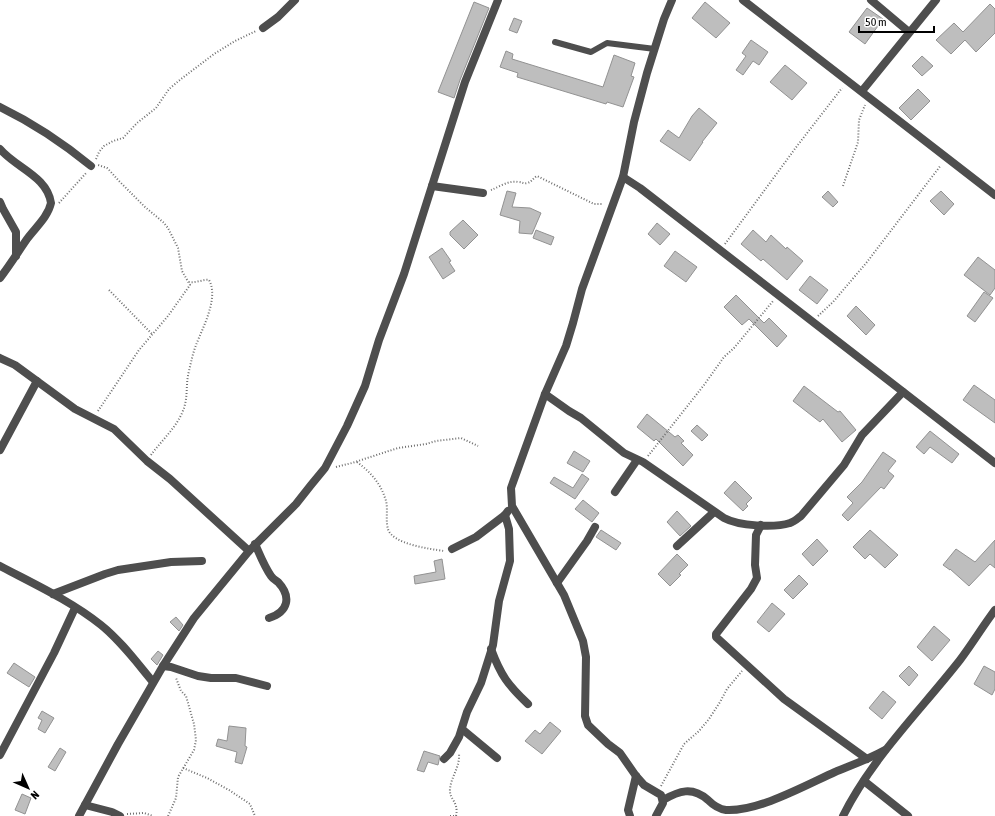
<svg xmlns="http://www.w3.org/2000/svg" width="995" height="816" font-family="'Asap Condensed',sans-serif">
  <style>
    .building { fill: #bebebe; stroke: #929292 }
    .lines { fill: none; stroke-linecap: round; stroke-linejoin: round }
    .path { stroke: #707070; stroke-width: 2; stroke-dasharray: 1 2; stroke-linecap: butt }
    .lane { stroke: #4e4e4e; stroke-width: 6 }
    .street { stroke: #4e4e4e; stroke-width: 8 }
  </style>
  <rect width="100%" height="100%" fill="#fff"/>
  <g class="building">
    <polygon points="474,2 489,8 460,80 454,98 438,92"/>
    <polygon points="705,2 730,23 716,38 692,18"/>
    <polygon points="990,4 995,9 995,33 976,52 965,40 951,54 936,40 954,23 963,32"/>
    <polygon points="867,8 883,19 865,44 849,32"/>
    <polygon points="514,18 522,21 517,33 509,30"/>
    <polygon points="751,40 768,52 759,65 753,61 743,75 736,70 746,56 742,53"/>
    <polygon points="506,51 513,54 512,59 603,87 614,55 635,63 631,76 634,77 623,107 607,102 606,104 517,77 518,73 500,67"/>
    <polygon points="922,56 933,66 922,76 912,66"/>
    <polygon points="785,65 807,83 792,100 770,82"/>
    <polygon points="918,89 930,101 911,120 899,108"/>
    <polygon points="699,108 717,123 702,142 703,142 690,161 660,141 668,130 679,138 692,116"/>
    <polygon points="507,191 516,193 512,207 530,208 541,213 532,234 519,233 520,221 500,215"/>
    <polygon points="828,191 838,202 833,207 822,197"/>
    <polygon points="941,191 954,204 944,215 930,201"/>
    <polygon points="463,220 478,235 464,249 450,235 450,232"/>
    <polygon points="657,223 670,234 660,245 648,234"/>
    <polygon points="536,230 554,237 551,245 533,238"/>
    <polygon points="753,230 766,242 771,235 786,249 787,247 803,261 787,280 763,259 761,261 741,244"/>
    <polygon points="442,248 451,261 449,262 455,271 443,279 429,257"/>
    <polygon points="675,251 697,267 686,282 664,266"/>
    <polygon points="978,257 995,270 995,288 990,295 964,275"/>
    <polygon points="810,276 828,290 817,304 799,290"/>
    <polygon points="984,292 993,298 975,322 967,316"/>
    <polygon points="736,295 764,323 769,318 787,336 777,347 749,319 742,325 724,307"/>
    <polygon points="856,306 875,325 866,335 847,316"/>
    <polygon points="974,385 995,400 995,423 963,400"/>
    <polygon points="804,386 838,412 840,411 856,430 842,442 823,419 820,422 793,401"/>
    <polygon points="647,414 675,437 678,435 684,441 681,443 693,455 683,466 656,439 654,441 637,427"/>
    <polygon points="697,425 708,435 702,441 691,431"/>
    <polygon points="930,431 959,454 952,463 930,447 924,454 916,447"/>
    <polygon points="574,451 590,461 583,472 567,463"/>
    <polygon points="883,452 896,461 888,471 894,476 884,489 881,487 848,521 842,515 853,503 847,497 862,482"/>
    <polygon points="582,474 589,479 575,499 550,483 554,477 573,488"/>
    <polygon points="735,481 752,498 746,504 748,506 743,511 724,493"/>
    <polygon points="583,500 599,513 592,522 575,509"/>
    <polygon points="677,511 691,526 680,536 667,522"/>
    <polygon points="601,530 621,543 616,550 596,537"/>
    <polygon points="870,530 898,555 885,568 870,554 865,559 853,547"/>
    <polygon points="817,539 828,551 813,566 802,554"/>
    <polygon points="995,540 995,568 990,564 969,586 950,569 950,570 943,565 956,549 975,562"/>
    <polygon points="677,554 688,565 679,574 681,575 670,586 658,574"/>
    <polygon points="442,559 445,579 415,584 414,576 436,572 434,561"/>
    <polygon points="799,575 808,584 793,599 784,590"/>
    <polygon points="772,603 785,614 769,632 757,622"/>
    <polygon points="176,617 183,625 179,631 170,622"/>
    <polygon points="934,626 950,640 932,661 917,647"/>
    <polygon points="158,651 163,655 157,665 151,659"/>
    <polygon points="14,663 35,677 29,687 7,673"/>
    <polygon points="909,666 918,675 909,686 899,676"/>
    <polygon points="984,666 995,672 995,689 992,695 974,684"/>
    <polygon points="883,691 896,702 882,719 869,708"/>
    <polygon points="42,711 54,718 45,733 38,729 42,720 38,718"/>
    <polygon points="550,722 561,731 542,754 525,741 535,730 540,734"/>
    <polygon points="229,726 246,728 245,746 247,747 242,764 235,762 237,752 216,746 218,739 227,741"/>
    <polygon points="60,748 66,752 55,771 48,767"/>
    <polygon points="424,751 440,756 438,765 428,762 424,772 417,770"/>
    <polygon points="22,794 31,798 25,814 15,810"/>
  </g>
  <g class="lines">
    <g class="path">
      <polyline points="96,159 99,152 104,146 113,141 123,138 137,123 156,108 169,89 181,79 214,54 235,41 256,31"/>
      <polyline points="843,186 858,142 859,120 865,105"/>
      <path d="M 491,190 C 499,187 509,180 518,182 C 522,182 524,184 527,183 C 532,182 533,178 537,176 L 594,204 L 603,204"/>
      <polyline points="59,203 87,172"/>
      <polyline points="725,244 797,146 842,88"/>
      <polyline points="109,290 152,334"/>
      <polyline points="818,316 833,302 867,262 941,165"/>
      <polyline points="98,411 139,350 168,316 190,285 182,271 178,248 168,228 163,222 145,207 119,181 111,172 107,168 98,165"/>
      <path d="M 151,455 C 161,441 175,429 182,413 C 189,398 185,386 189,371 C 191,362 193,353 196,345 C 203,327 219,298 209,280 C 204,279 197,283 189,282"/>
      <polyline points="648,456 704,385 724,357 734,348 773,301"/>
      <path d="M 357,462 C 369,471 380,482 385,498 C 389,507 385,519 388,529 C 392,544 430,549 444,551"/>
      <polyline points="336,467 352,463 398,448 426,444 436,441 461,438 478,446"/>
      <polyline points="183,768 207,778 229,790 250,804 255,816"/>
      <polyline points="661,786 684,744 699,731 709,719 720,702 727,689 742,671"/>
      <polyline points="127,814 144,813 153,816"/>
      <polyline points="168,816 176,798 178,777 194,750 196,740 194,724 186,696 181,691 176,678"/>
      <polyline points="450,816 456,816"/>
      <path d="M 456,816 C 459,801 449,800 450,789 C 451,777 460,767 459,754"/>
    </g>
    <polyline class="lane" points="555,42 591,52 607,43 655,49"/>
    <g class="street">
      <polyline points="743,0 995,195"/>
      <polyline points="871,0 909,32"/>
      <polyline points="263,28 278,17 295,0"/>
      <polyline points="862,91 936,0"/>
      <path d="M 0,107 C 33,123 63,143 91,166"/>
      <path d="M 0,149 C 16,168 47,176 51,203 C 48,217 35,228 27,239 C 18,252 10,265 0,278"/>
      <polyline points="623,177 640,188 995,463"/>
      <polyline points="432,186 483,193"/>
      <polyline points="0,202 3,209 16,232 16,256"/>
      <polyline points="0,358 15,365 75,409 114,429 147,461 170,479 249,551"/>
      <path d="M 545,394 L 569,411 L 581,418 L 624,453 L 643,462 L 724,518 C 739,526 774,528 790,523 C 794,522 797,519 801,516 L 844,465 L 862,435 L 903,392"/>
      <polyline points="0,450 37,381"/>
      <polyline points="615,492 637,460"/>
      <polyline points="761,525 756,535 755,565 757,578 751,589 716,634 716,637 784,699 867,759"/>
      <path d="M 255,544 C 260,555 264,566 271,576 C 273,579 275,580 278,582 C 292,597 288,612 269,618"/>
      <polyline points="677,546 714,512"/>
      <polyline points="452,549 476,537 505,515 508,511"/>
      <path d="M 0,566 C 34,584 71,601 101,625 C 121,641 137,663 153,682"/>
      <polyline points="557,583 587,541 595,527"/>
      <polyline points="53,594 105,574 118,570 171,562 202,561"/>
      <path d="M 491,649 C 501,676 508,685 528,704"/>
      <polyline points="163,666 171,667 198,676 211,678 236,678 267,686"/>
      <polyline points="462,729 497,758"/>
      <polyline points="0,755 54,653 75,608"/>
      <polyline points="444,759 450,753 459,737 467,712 481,683 493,645 499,601 510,561 509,529 505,515"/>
      <polyline points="864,781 908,816"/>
      <path d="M 663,800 C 679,791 692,786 708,800 C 713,805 718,809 726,810 C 758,812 806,785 835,772 C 852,765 869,759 885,750"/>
      <polyline points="85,805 112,812 120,816"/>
      <polyline points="79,816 118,744 163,666 194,618 249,551 296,504 311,485 325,468 347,426 365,386 379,340 404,274 465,82 498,0"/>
      <polyline points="630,816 628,810 636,776"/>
      <polyline points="656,816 663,803 661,795 644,785 636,776 620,753 608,744 588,725 585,716 586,657 583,641 564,595 512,506 511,488 545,394 566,346 573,323 582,289 623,177 634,122 647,73 664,19 672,0"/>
      <path d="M 843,816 C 872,758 920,711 960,660 C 972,644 983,626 995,610"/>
    </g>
  </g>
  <g transform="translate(28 788) rotate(135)" stroke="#ffffff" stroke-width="3" paint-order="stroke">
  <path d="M0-3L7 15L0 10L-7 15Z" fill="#000000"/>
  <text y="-6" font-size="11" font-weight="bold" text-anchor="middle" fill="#000000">N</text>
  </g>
  <path d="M859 26v6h75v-6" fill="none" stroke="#000000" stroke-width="2"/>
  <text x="865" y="26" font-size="12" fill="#000000" stroke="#ffffff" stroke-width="3" paint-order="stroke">50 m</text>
</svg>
